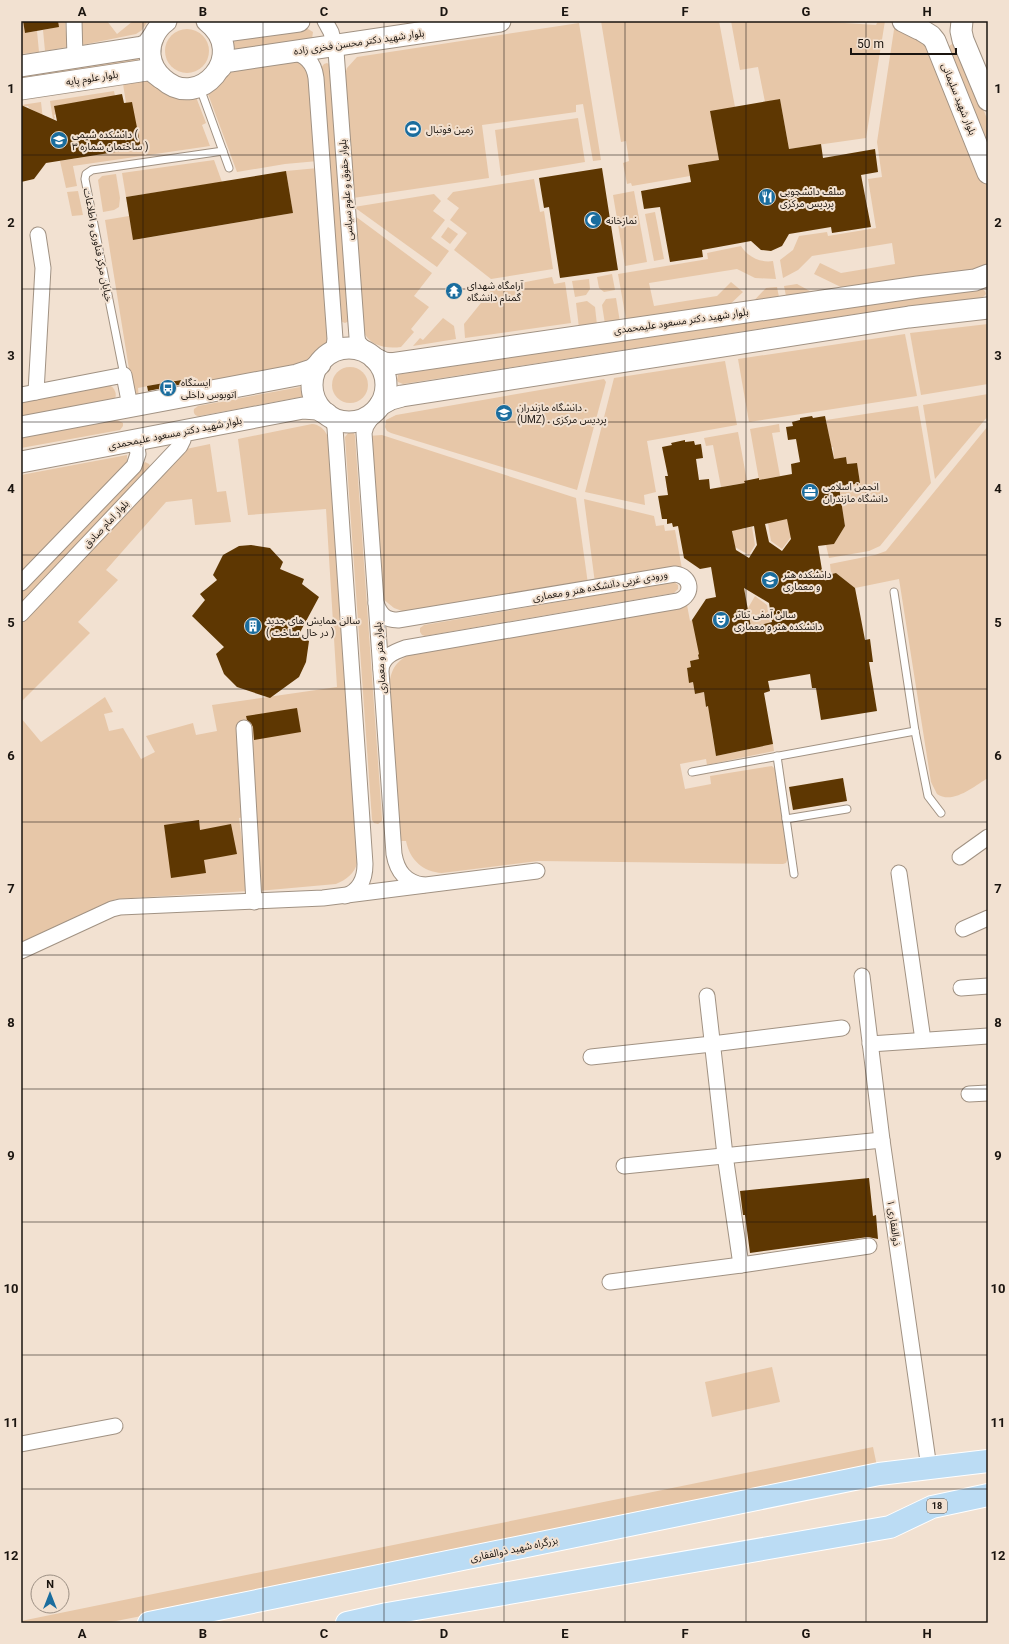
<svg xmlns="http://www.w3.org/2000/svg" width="1009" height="1644" font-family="Roboto,'Noto Sans Arabic',sans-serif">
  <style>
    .green { fill: #e7c7a8 }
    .building { fill: #5e3702; fill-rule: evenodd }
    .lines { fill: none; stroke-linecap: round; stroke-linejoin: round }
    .service-casing { stroke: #a19283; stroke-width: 9 }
    .minor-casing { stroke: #a19283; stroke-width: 17 }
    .secondary-casing { stroke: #a19283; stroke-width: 23 }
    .trunk-casing { stroke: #fff; stroke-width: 24 }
    .service { stroke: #fff; stroke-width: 7 }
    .minor { stroke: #fff; stroke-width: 15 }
    .secondary { stroke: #fff; stroke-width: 21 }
    .trunk { stroke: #bbdcf4; stroke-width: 22 }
    .grid { fill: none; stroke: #1a140f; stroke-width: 1; stroke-opacity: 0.55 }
    .labels { text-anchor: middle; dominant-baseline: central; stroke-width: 4; stroke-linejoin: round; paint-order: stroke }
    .shield { fill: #f2e1d1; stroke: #5b5249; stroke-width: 1 }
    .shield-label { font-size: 9px; font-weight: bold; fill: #1a140f }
    .street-label { font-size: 10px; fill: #1a140f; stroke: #f2e1d1 }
    .poi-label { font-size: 10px; fill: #1a140f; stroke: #f2e1d1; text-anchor: start }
    .neatline { fill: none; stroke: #1a140f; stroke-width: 1.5 }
    .grid-label { font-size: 13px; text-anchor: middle; font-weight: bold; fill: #1a140f }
  </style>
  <rect width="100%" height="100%" fill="#f2e1d1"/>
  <g class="green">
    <polygon points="21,21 23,21 25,33 37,31 39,52 21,54"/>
    <polygon points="52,21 65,21 67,47 45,51 43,30 53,28"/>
    <polygon points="81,21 107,21 117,34 133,21 148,21 142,30 136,34 82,45"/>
    <polygon points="601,21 719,21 735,107 711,112 719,160 688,165 690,176 632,186 631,183 627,184 623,163 629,161 626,141 621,142"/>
    <polygon points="731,21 813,21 876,25 878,21 885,21 866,138 789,149 780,99 765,102 758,67 740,70"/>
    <polygon points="579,23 601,160 593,161 583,104 576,105 576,112 482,125 489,178 353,198 345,74 347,68 357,57"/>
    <polygon points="895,23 931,48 988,187 988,267 849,291 814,274 820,263 841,273 895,264 892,243 812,256 798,270 783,278 780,260 793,250 799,236 827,232 828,236 876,228 868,179 882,177 877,142"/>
    <polygon points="308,29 313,32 312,39 236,50 233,50 232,42 235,40"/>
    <circle cx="187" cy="51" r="22"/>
    <polygon points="952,44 958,47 988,121 988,149 948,47"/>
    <polygon points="138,57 139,61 21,82 21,72"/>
    <polygon points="290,58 299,62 309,72 318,161 285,164 237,172 208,94 223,82 232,68"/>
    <polygon points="327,63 330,65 349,321 345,323 340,321 321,68 324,64"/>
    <path d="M 147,80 C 169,97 168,96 196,97 L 206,123 L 202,125 L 210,146 L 73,166 L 77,186 L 66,188 L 60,161 L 140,148 L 136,125 L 121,127 L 133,110 L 132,102 L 126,103 L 123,84 Z"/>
    <polygon points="114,91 115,96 55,106 56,114 54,115 55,118 53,119 50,101"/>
    <polygon points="41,102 43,120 42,120 40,114 29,108 28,106 21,107 21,105"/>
    <polygon points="578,118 585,162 501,176 495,130"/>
    <polygon points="214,160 222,182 126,197 122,173"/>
    <polygon points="318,168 331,335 319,360 198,389 195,377 138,388 139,399 134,400 105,220 129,216 134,240 293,213 286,171"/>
    <polygon points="116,174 120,198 119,207 114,210 103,212 98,180 102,176"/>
    <polygon points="534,179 540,212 544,211 553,269 491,279 454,250 467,233 450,220 459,208 447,199 453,192"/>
    <polygon points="78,191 83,215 72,216 67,192"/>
    <polygon points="634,191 647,262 625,266 613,195"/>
    <polygon points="434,194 441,201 433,211 445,220 431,238 449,251 437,267 354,207"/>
    <polygon points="655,212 664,259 654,261 645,214"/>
    <path d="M 355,216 L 432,273 L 414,296 L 429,307 L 411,329 L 414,332 L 401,347 C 386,349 370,346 363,331 Z"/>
    <polygon points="448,227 458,234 450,244 441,237"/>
    <path d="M 741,246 C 748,257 760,263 773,261 L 776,279 L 755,278 L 737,269 L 649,283 L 654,306 L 717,296 L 731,282 L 743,292 L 724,310 L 627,325 L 618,274 L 708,259 L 707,253 Z"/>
    <polygon points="612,274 615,290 604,292 599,288 597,277"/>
    <polygon points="552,277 554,284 565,282 571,323 465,338 464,324 493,288"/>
    <polygon points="589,279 590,289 586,295 575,297 572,281"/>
    <polygon points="797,284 819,296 787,301 784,286"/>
    <polygon points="777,287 780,302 748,307 766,288"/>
    <polygon points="981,288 985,291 986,294 981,299 915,305 403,384 398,382 397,380 398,375 401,374 919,295"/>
    <polygon points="616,298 620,322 605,324 602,305 606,299"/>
    <polygon points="587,301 595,307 597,325 579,328 576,303"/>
    <polygon points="443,318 454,326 456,339 413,346 420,338 423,340"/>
    <polygon points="988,324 988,384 921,395 910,333"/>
    <polygon points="905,334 917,396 749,422 738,359"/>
    <polygon points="725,361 737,425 647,441 656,492 644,495 645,505 585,492 614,378"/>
    <circle cx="350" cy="385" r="18"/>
    <polygon points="604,379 606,382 577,490 391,433 387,431 385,427 386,420 396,415"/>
    <path d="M 108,384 C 115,388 118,394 114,401 L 21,422 L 21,400 Z"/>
    <path d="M 300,387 L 303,387 L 306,391 L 305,396 L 301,397 L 199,416 C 195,416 193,413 194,409 L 198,406 Z"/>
    <polygon points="988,394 988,416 935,479 923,405"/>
    <polygon points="918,406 931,483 880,546 869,551 829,558 826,545 834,544 845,526 839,487 860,483 857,463 847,464 846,457 834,459 833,447 824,449 829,436 826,420"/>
    <polygon points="117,420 123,423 123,426 120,430 21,448 21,438"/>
    <path d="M 312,424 C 325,425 328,437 333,448 L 357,863 C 355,873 346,880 336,884 L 258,891 L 245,817 L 239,818 L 249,891 L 116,899 L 21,943 L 21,718 L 41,742 L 105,697 L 113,712 L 104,714 L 109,731 L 123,728 L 141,759 L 155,752 L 146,736 L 193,723 L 196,735 L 217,731 L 212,705 L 337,687 L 326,509 L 248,515 L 238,439 Z"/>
    <polygon points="779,424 780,432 772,433 780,476 759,480 750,429"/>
    <path d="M 988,426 L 988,778 C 974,786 953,805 937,794 L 931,782 L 899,579 L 855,588 L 836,573 L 831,574 L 830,564 L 875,555 L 886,551 Z"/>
    <polygon points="349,432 354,433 355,436 382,818 382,821 378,824 374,823 372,820 345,437"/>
    <polygon points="738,432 747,481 745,481 745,483 721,487 713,445 706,446 704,438"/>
    <polygon points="382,435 576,498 588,584 405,612 394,608 383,599 368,436"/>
    <polygon points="210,444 217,492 226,491 231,522 195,525 192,499 166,502 106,570 118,580 78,622 90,633 21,702 21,623 144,495 186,449"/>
    <polygon points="127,455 127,461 126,465 21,576 21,475"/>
    <polygon points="145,462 149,464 151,468 21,605 21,590"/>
    <polygon points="584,499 654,516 656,526 664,525 665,531 675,530 682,569 595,583"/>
    <polygon points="787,515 791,537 782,549 771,541 768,523"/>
    <polygon points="741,525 742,529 752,527 755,545 749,555 735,547 732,528"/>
    <polygon points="674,582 678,585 678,589 674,593 425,636 422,635 420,632 420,628 424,625"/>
    <polygon points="755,596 767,605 770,623 758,625 758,630 752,632 748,608"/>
    <path d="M 687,605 L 690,621 L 692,620 L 717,650 L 698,655 L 699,659 L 690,661 L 691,667 L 687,668 L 689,683 L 693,682 L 695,694 L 704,692 L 706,707 L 718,704 L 711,727 L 716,756 L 773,744 L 774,751 L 707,765 L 706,759 L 680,764 L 685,789 L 711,784 L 710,776 L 772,766 L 775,769 L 788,858 L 786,863 L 783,864 L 538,861 L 442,873 C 423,872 410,860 406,841 L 401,841 L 389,687 C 391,664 400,658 420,650 Z"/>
    <polygon points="772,1367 780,1402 712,1417 705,1382"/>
    <polygon points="873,1447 878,1471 106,1623 21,1623 21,1621"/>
  </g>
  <g class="building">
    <polygon points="23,21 58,21 59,27 25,33"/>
    <polygon points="122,94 124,103 132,102 141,148 46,163 34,179 21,182 21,105 57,121 54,106"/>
    <polygon points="780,99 789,149 821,144 823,158 875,149 878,172 861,175 871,227 832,233 831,227 789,234 782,246 771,251 761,250 751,241 702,250 703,257 670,262 660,207 644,209 641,191 691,182 688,165 719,160 710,111"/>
    <polygon points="602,168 618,270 560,278 549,207 544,208 539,178"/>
    <polygon points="286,171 293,213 133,240 126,197"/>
    <polygon points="187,379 188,383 148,391 147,386"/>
    <path d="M 812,416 L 813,418 L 825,416 L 834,459 L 846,457 L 847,464 L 857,463 L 860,483 L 839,487 L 845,526 L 834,544 L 818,546 L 823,576 L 836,573 L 855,588 L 865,640 L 870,639 L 873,662 L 869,662 L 877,711 L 821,720 L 816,688 L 812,688 L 810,674 L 768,681 L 770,691 L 764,693 L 773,744 L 716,756 L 708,706 L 706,707 L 704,692 L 695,694 L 693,682 L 689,683 L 687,668 L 691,667 L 690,661 L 699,659 L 698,655 L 699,654 L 692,620 L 706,599 L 716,597 L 711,567 L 700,569 L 684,558 L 678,526 L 673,527 L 672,523 L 667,524 L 667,519 L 662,519 L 658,496 L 668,495 L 665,476 L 668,476 L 662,447 L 672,445 L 671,443 L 685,440 L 685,442 L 694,441 L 695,445 L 701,444 L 703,458 L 696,459 L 699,480 L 709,479 L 710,489 L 745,483 L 744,481 L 759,478 L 759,480 L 792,474 L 791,464 L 800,462 L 796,439 L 788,440 L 786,427 L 793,426 L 792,422 L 800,420 L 800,418 ZM 787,519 L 791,539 L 782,551 L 769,542 L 765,524 ZM 754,526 L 757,545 L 749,558 L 736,550 L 732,531 ZM 744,588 L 769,603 L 772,622 L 751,627 Z"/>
    <polygon points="251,545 270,548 283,562 280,569 304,579 302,584 319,597 298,636 309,641 306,662 299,677 270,698 237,687 224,674 216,654 224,647 192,616 205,600 200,594 217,580 213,575 223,555 239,546"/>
    <polygon points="297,708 301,732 254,740 253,727 251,723 247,720 246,716"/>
    <polygon points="843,778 847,801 793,810 789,787"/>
    <polygon points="199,820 200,830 231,824 237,854 204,860 206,873 171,878 164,825"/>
    <polygon points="869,1178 873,1216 876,1215 878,1239 868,1237 750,1253 745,1215 743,1215 740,1191"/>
  </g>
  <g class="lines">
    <g class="service-casing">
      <g id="service">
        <polyline points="200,88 229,168"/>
        <polyline points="124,375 85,179 86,174 92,170 223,151"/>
        <polyline points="894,592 915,731 928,796 941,813"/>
        <polyline points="777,756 794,874"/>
        <polyline points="692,772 915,731"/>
        <polyline points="786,819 847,809"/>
      </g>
    </g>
    <g class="minor-casing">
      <g id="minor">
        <polyline points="74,21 75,58"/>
        <polyline points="325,21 331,32 336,51 357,337 358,342 370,355"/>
        <path d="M 291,52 C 306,54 314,63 316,78 L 335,339 L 334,346 L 325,358"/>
        <polyline points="36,392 43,268 38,235"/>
        <polyline points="21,395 124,375 130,406"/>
        <path d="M 375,412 L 366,426 L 364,433 L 394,854 C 397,871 405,882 423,885"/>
        <path d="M 330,416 L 334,423 L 335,428 L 365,864 C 365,879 360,891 345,896"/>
        <polyline points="21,583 134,466 138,454 136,440"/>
        <path d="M 376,603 C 380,614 385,620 398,620 L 675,574 C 692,576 694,595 678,601 L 405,648 C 394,652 383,656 381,669"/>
        <polyline points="21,614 180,446 183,440 183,431"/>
        <polyline points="244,728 254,902"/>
        <polyline points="960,857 988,837"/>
        <polyline points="899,873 923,1040"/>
        <polyline points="963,929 988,918"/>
        <polyline points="21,951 112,909 120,907 323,898 537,871"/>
        <polyline points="862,976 882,1140 929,1468"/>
        <polyline points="961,988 988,986"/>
        <polyline points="707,996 725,1155 741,1265"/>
        <polyline points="870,1044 988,1036"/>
        <polyline points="591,1057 712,1044 842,1028"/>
        <polyline points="969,1094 988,1093"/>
        <polyline points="624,1166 882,1140"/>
        <polyline points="610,1282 741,1265 869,1246"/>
        <polyline points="21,1444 115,1426"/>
      </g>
    </g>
    <g class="secondary-casing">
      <g id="secondary">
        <path d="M 166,21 C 155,29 149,42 150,55 C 151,65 156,73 163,79 C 199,112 250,54 207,21"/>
        <polyline points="903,21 919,29"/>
        <polyline points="962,21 961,31 963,40 988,100"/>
        <polyline points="214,27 225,31 299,21"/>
        <polyline points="923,31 931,36 935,41 988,173"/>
        <polyline points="21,66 142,47 147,45 153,37"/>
        <polyline points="220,68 225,62 230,61 500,21"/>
        <polyline points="21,89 147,70 152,71 161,78"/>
        <circle cx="349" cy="385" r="37"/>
        <polyline points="374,358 384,363 391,364 918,287 975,280 988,275"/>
        <polyline points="380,405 391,399 402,396 909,317 988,308"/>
        <polyline points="21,427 297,375 312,370 320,364"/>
        <polyline points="21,462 303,408 317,409 327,414"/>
      </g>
    </g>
    <g class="trunk-casing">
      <g id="trunk">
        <polyline points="149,1623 879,1474 988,1461"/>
        <polyline points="347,1623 387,1614 890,1527 932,1507 988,1495"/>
      </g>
    </g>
    <use href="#service" class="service"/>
    <use href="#minor" class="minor"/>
    <use href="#secondary" class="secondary"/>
    <use href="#trunk" class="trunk"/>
  </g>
  <path class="grid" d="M 143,21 L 143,1623M 263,21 L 263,1623M 384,21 L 384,1623M 504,21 L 504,1623M 625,21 L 625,1623M 746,21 L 746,1623M 866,21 L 866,1623M 21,155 L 988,155M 21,289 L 988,289M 21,422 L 988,422M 21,555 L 988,555M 21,689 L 988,689M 21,822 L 988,822M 21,955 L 988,955M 21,1089 L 988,1089M 21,1222 L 988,1222M 21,1355 L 988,1355M 21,1489 L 988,1489"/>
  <defs>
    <g id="stadium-disc" transform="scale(0.9)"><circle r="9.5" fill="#1a6d9e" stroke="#f2e1d1"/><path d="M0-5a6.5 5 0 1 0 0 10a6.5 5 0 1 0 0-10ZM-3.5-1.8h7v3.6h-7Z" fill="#fff"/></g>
    <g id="university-disc" transform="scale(0.9)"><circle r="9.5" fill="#1a6d9e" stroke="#f2e1d1"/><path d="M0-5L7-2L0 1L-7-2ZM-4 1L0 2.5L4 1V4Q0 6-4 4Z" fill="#fff"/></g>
    <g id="restaurant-disc" transform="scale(0.9)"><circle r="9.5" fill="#1a6d9e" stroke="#f2e1d1"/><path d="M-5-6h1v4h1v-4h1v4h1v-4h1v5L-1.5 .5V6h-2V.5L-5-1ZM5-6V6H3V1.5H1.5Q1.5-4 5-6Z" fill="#fff"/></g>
    <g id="mosque-disc" transform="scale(0.9)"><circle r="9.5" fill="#1a6d9e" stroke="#f2e1d1"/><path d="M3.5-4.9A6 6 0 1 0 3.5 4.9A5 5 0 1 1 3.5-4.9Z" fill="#fff"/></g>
    <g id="temple-disc" transform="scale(0.9)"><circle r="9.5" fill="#1a6d9e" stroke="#f2e1d1"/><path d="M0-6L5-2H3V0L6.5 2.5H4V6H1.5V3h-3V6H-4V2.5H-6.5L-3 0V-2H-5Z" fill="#fff"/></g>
    <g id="bus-disc" transform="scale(0.9)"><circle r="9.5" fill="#1a6d9e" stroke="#f2e1d1"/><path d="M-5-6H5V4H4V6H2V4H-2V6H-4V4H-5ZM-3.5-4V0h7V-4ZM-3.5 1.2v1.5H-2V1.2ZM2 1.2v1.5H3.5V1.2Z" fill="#fff"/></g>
    <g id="office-disc" transform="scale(0.9)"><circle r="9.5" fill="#1a6d9e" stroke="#f2e1d1"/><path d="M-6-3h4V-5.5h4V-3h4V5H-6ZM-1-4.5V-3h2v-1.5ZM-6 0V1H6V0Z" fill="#fff"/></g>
    <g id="theatre-disc" transform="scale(0.9)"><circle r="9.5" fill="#1a6d9e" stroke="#f2e1d1"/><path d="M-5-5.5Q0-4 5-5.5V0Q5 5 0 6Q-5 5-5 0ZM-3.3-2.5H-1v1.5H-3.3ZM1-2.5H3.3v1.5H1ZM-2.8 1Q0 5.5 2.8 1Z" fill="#fff"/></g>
    <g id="building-disc" transform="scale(0.9)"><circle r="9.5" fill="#1a6d9e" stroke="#f2e1d1"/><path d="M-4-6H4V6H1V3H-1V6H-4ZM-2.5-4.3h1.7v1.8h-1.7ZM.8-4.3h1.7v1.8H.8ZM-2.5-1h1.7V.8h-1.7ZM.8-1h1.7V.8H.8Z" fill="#fff"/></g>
  </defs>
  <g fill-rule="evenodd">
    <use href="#stadium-disc" x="413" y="129"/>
    <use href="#university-disc" x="59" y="140"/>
    <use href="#restaurant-disc" x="767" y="197"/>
    <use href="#mosque-disc" x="593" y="220"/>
    <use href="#temple-disc" x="454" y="291"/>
    <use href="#bus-disc" x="168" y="388"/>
    <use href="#university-disc" x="504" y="413"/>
    <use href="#office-disc" x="810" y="492"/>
    <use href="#university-disc" x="770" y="580"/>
    <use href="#theatre-disc" x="721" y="620"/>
    <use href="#building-disc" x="253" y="626"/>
  </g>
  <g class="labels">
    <rect class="shield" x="927" y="1499" width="20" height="14" rx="3"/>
    <g class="shield-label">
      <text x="937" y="1506">18</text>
    </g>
    <g class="street-label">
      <text transform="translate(359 42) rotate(-8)">بلوار شهید دکتر محسن فخری زاده</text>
      <text transform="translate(92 78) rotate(-9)">بلوار علوم پایه</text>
      <text transform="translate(959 99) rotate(68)">بلوار شهید سلیمانی</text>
      <text transform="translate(346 190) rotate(-94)">بلوار حقوق و علوم سیاسی</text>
      <text transform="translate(98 245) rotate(79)">خیابان مرکز فناوری و اطلاعات</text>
      <text transform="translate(681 321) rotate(-8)">بلوار شهید دکتر مسعود علیمحمدی</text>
      <text transform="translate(175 433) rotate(-11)">بلوار شهید دکتر مسعود علیمحمدی</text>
      <text transform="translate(106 524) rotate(-47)">بلوار امام صادق</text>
      <text transform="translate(600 586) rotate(-10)">ورودی غربی دانشکده هنر و معماری</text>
      <text transform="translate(380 658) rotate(-94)">بلوار هنر و معماری</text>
      <text transform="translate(894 1223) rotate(82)">ذوالفقاری ۱</text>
      <text transform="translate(514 1549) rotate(-12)">بزرگراه شهید ذوالفقاری</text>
    </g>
    <g class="poi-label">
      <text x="426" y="129">زمین فوتبال</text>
      <text x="72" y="134">دانشکده شیمی (<tspan x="72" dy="12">ساختمان شماره ۳ )</tspan></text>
      <text x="780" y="191">سلف دانشجویی<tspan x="780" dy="12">پردیس مرکزی</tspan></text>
      <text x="606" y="220">نمازخانه</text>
      <text x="467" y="285">آرامگاه شهدای<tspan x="467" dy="12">گمنام دانشگاه</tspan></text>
      <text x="181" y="382">ایستگاه<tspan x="181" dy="12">اتوبوس داخلی</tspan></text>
      <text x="517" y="407">دانشگاه مازندران .<tspan x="517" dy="12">(UMZ) . پردیس مرکزی</tspan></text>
      <text x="823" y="486">انجمن اسلامی<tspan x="823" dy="12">دانشگاه مازندران</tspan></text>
      <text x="783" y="574">دانشکده هنر<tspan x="783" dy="12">و معماری</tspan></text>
      <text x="734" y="614">سالن آمفی تئاتر<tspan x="734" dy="12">دانشکده هنر و معماری</tspan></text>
      <text x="266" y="620">سالن همایش های جدید<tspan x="266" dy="12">( در حال ساخت )</tspan></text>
    </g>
  </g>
  <rect width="1009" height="1644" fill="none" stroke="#f2e1d1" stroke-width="44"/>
  <g transform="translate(50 1594)"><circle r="19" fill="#f2e1d1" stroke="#9c8f83"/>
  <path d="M0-3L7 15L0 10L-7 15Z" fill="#1a6d9e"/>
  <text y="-6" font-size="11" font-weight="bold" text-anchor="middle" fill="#1a140f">N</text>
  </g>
  <path d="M851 48v6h105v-6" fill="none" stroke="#1a140f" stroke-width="2"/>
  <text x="857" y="48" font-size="12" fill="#1a140f" stroke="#f2e1d1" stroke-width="3" paint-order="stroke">50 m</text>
  <rect x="22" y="22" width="965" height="1600" class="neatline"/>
  <g class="grid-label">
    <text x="82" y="16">A</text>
    <text x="203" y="16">B</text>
    <text x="324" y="16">C</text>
    <text x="444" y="16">D</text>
    <text x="565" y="16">E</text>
    <text x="685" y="16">F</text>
    <text x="806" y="16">G</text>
    <text x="927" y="16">H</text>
    <text x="11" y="93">1</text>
    <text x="998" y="93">1</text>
    <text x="11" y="227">2</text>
    <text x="998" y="227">2</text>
    <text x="11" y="360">3</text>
    <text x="998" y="360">3</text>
    <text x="11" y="493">4</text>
    <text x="998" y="493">4</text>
    <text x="11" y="627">5</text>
    <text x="998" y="627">5</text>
    <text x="11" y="760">6</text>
    <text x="998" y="760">6</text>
    <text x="11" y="893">7</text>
    <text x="998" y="893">7</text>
    <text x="11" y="1027">8</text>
    <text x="998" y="1027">8</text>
    <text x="11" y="1160">9</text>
    <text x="998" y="1160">9</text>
    <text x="11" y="1293">10</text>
    <text x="998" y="1293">10</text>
    <text x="11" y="1427">11</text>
    <text x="998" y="1427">11</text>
    <text x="11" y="1560">12</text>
    <text x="998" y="1560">12</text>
    <text x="82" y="1638">A</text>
    <text x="203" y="1638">B</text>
    <text x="324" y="1638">C</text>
    <text x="444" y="1638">D</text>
    <text x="565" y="1638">E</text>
    <text x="685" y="1638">F</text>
    <text x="806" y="1638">G</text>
    <text x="927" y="1638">H</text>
  </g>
</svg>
